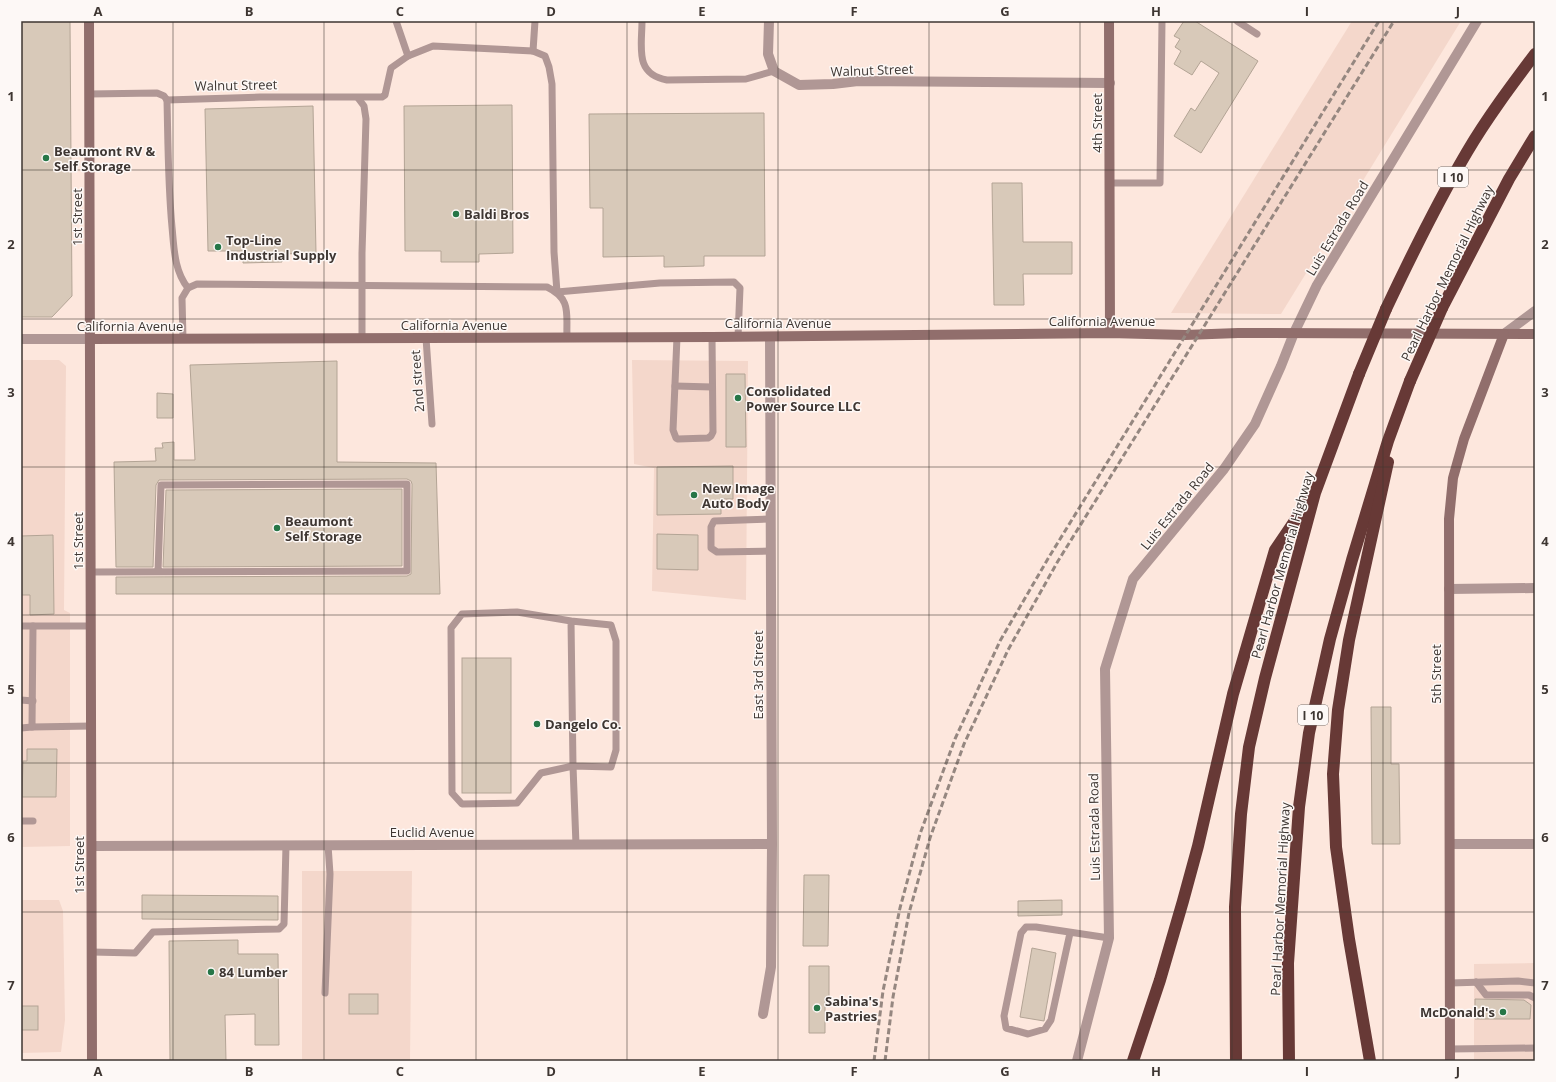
<svg xmlns="http://www.w3.org/2000/svg" width="1556" height="1082" font-family="'Open Sans',sans-serif">
  <style>
    .built { fill: #f4d7cb }
    .building { fill: #d8c9b9; stroke: #b3a495 }
    .lines { fill: none; stroke-linecap: round; stroke-linejoin: round }
    .lane { stroke: #b09795; stroke-width: 7 }
    .street { stroke: #b09795; stroke-width: 10 }
    .secondary { stroke: #916e6c; stroke-width: 10 }
    .highway { stroke: #673936; stroke-width: 12 }
    .rail { stroke: #958780; stroke-width: 3; stroke-dasharray: 6 3; stroke-linecap: butt }
    .highway-bridge { stroke: #673936; stroke-width: 12 }
    .grid { fill: none; stroke: #3e3632; stroke-width: 1; stroke-opacity: 0.55 }
    .poi-dot { fill: #267647; stroke: #fdf8f6; stroke-width: 1.5 }
    .labels { text-anchor: middle; dominant-baseline: central; stroke-width: 3; stroke-linejoin: round; paint-order: stroke }
    .shield { fill: #fdf8f6; stroke: #77706d; stroke-width: 1 }
    .shield-label { font-size: 12px; font-weight: bold; fill: #3e3632 }
    .street-label { font-size: 13px; fill: #3e3632; stroke: #fdf8f6 }
    .poi-label { font-size: 13px; font-weight: bold; fill: #3e3632; stroke: #fdf8f6; text-anchor: start }
    .neatline { fill: none; stroke: #3e3632; stroke-width: 1.5 }
    .grid-label { font-size: 13px; text-anchor: middle; font-weight: bold; fill: #3e3632 }
  </style>
  <rect width="100%" height="100%" fill="#fde7dd"/>
  <g class="built">
    <polygon points="1352,21 1461,21 1281,314 1171,313"/>
    <polygon points="21,360 59,360 66,366 64,610 70,613 70,846 21,847"/>
    <polygon points="632,360 748,361 746,600 652,591 654,468 634,464"/>
    <polygon points="302,871 412,871 410,1061 302,1061"/>
    <polygon points="21,900 59,900 63,911 65,1020 61,1052 21,1053"/>
    <polygon points="1535,963 1535,1061 1474,1061 1474,964"/>
  </g>
  <g class="building">
    <polygon points="21,21 70,21 72,296 52,317 21,317"/>
    <polygon points="1184,21 1195,21 1258,61 1201,153 1174,136 1191,108 1195,111 1219,73 1201,61 1192,75 1174,64 1181,51 1175,47 1180,39 1174,36"/>
    <polygon points="512,105 513,253 479,254 479,262 441,262 441,251 405,251 404,106"/>
    <polygon points="313,106 316,253 282,254 282,262 243,263 243,251 208,251 205,109"/>
    <polygon points="764,113 765,256 704,256 704,266 664,267 664,256 603,257 603,208 590,208 589,114"/>
    <polygon points="992,183 1022,183 1023,242 1072,242 1072,274 1023,274 1024,305 994,305"/>
    <polygon points="337,361 337,462 436,463 440,594 116,594 116,577 407,576 411,574 412,484 411,481 407,479 159,480 156,485 153,567 116,567 114,462 156,461 155,448 163,448 162,443 174,442 174,460 195,460 190,365"/>
    <polygon points="726,374 745,374 746,447 726,447"/>
    <polygon points="157,393 173,394 173,418 157,418"/>
    <polygon points="733,466 733,499 721,499 721,514 657,515 657,467"/>
    <polygon points="402,489 402,566 163,567 166,490"/>
    <polygon points="657,534 698,535 698,570 657,569"/>
    <polygon points="53,535 54,614 30,615 30,595 21,595 21,536"/>
    <rect x="462" y="658" width="49" height="135"/>
    <polygon points="1371,707 1391,707 1391,764 1399,764 1400,844 1372,844"/>
    <polygon points="27,749 57,749 56,797 22,797 23,761 27,761"/>
    <polygon points="804,875 829,875 828,946 803,946"/>
    <polygon points="142,895 278,896 278,920 142,919"/>
    <polygon points="1062,900 1062,915 1018,916 1018,901"/>
    <polygon points="238,940 238,954 278,954 279,1045 255,1045 255,1014 225,1015 226,1061 170,1061 169,941"/>
    <polygon points="1032,948 1056,953 1044,1021 1020,1017"/>
    <polygon points="809,966 829,966 829,997 825,997 825,1033 809,1033"/>
    <rect x="349" y="994" width="29" height="20"/>
    <polygon points="1475,999 1524,1000 1531,1005 1530,1019 1475,1019"/>
    <rect x="21" y="1006" width="17" height="24"/>
  </g>
  <g class="lines">
    <g class="lane">
      <polyline points="396,21 408,56"/>
      <path d="M 642,21 C 642,47 634,74 667,80 L 746,79 L 774,71"/>
      <polyline points="1237,21 1257,34"/>
      <polyline points="533,51 535,21"/>
      <polyline points="89,94 157,93 164,96 167,100"/>
      <polyline points="358,98 364,106 366,119 362,253 362,338"/>
      <polyline points="167,100 260,97 382,97 385,95 391,68 408,56 433,46 533,51 545,56 549,67 552,84 554,252 557,292 660,283 734,282 740,288 738,337"/>
      <path d="M 167,100 C 168,143 168,185 172,227 C 174,247 174,271 188,288"/>
      <polyline points="1110,183 1160,183 1162,21"/>
      <polyline points="677,337 673,430 676,438 678,439 708,438 711,436 713,432 712,337"/>
      <polyline points="426,338 432,424"/>
      <path d="M 183,339 L 182,298 L 188,288 L 197,284 L 547,287 C 572,299 566,314 567,337"/>
      <polyline points="675,386 712,387"/>
      <polyline points="771,519 714,521 711,527 711,548 717,552 771,551"/>
      <polyline points="91,572 407,571 407,484 161,485 158,572"/>
      <polyline points="571,621 611,625 616,641 616,750 611,767 573,766 541,773 517,803 462,804 452,793 451,628 462,614 517,612 571,621 573,766 576,845"/>
      <polyline points="21,626 91,626"/>
      <polyline points="33,626 32,727 91,726"/>
      <polyline points="21,700 33,701"/>
      <polyline points="21,728 32,727"/>
      <polyline points="21,821 33,821"/>
      <polyline points="1070,933 1051,1020 1045,1029 1028,1034 1006,1028 1004,1016 1021,933 1026,927 1036,927 1109,938"/>
      <polyline points="92,952 135,953 153,932 279,929 284,924 286,845"/>
      <polyline points="1476,982 1486,995 1529,995 1535,998"/>
      <polyline points="1450,983 1518,981 1535,983"/>
      <polyline points="325,993 330,874 328,845"/>
      <polyline points="1450,1049 1535,1048"/>
    </g>
    <g class="street">
      <polyline points="769,21 768,54 774,71 799,85 833,84 858,81 1110,83"/>
      <polyline points="1504,334 1535,311"/>
      <polyline points="21,339 90,339"/>
      <polyline points="1449,589 1535,588"/>
      <polyline points="1450,844 1535,844"/>
      <polyline points="92,846 772,844"/>
      <polyline points="763,1014 771,967 772,844 770,337"/>
      <polyline points="1077,1061 1109,938 1105,669 1133,579 1224,469 1255,424 1281,366 1294,333 1317,285 1477,21"/>
    </g>
    <g class="secondary">
      <polyline points="89,21 92,1061"/>
      <polyline points="1109,21 1110,333"/>
      <polyline points="90,339 712,337 1110,333 1185,335 1238,333 1535,334"/>
      <polyline points="1450,1061 1449,519 1453,478 1464,439 1504,334"/>
    </g>
    <g class="highway">
      <polyline points="1442,308 1509,179 1535,136"/>
      <path d="M 1386,309 C 1411,256 1437,203 1467,152 C 1487,118 1511,86 1535,54"/>
      <polyline points="1133,1061 1160,980 1183,901 1198,846 1233,694 1275,550 1309,500"/>
      <polyline points="1236,1061 1235,907 1241,814 1249,747 1265,678 1315,493 1359,374"/>
      <polyline points="1289,1061 1288,963 1299,807 1309,733 1330,639 1352,560 1388,441 1410,381"/>
      <polyline points="1370,1061 1349,939 1336,847 1333,774 1338,710 1349,640 1388,462"/>
    </g>
    <g class="rail">
      <polyline points="874,1061 883,991 900,908 920,834 955,739 1000,641 1049,557 1379,21"/>
      <polyline points="885,1061 893,997 909,913 930,838 964,744 1008,650 1058,561 1394,21"/>
    </g>
    <g class="highway-bridge">
      <polyline points="1359,374 1386,309"/>
      <polyline points="1410,381 1442,308"/>
    </g>
  </g>
  <path class="grid" d="M 173,21 L 173,1061M 324,21 L 324,1061M 476,21 L 476,1061M 627,21 L 627,1061M 778,21 L 778,1061M 929,21 L 929,1061M 1080,21 L 1080,1061M 1232,21 L 1232,1061M 1383,21 L 1383,1061M 21,170 L 1535,170M 21,319 L 1535,319M 21,467 L 1535,467M 21,615 L 1535,615M 21,763 L 1535,763M 21,912 L 1535,912"/>
  <g class="poi-dot">
    <circle cx="46" cy="158" r="4"/>
    <circle cx="456" cy="214" r="4"/>
    <circle cx="218" cy="247" r="4"/>
    <circle cx="738" cy="398" r="4"/>
    <circle cx="694" cy="495" r="4"/>
    <circle cx="277" cy="528" r="4"/>
    <circle cx="537" cy="724" r="4"/>
    <circle cx="211" cy="972" r="4"/>
    <circle cx="817" cy="1008" r="4"/>
    <circle cx="1503" cy="1012" r="4"/>
  </g>
  <g class="labels">
    <g class="shield">
      <rect x="1438" y="167" width="30" height="20" rx="3"/>
      <rect x="1298" y="705" width="30" height="20" rx="3"/>
    </g>
    <g class="shield-label">
      <text x="1453" y="177">I 10</text>
      <text x="1313" y="715">I 10</text>
    </g>
    <g class="street-label">
      <text transform="translate(872 70) rotate(-2)">Walnut Street</text>
      <text transform="translate(236 85) rotate(-1)">Walnut Street</text>
      <text transform="translate(1097 123) rotate(-90)">4th Street</text>
      <text transform="translate(77 217) rotate(-90)">1st Street</text>
      <text transform="translate(1337 228) rotate(-59)">Luis Estrada Road</text>
      <text transform="translate(1447 273) rotate(-64)">Pearl Harbor Memorial Highway</text>
      <text x="1102" y="321">California Avenue</text>
      <text x="778" y="323">California Avenue</text>
      <text x="454" y="325">California Avenue</text>
      <text x="130" y="326">California Avenue</text>
      <text transform="translate(417 381) rotate(-94)">2nd street</text>
      <text transform="translate(1177 506) rotate(-51)">Luis Estrada Road</text>
      <text transform="translate(78 541) rotate(-90)">1st Street</text>
      <text transform="translate(1282 565) rotate(-74)">Pearl Harbor Memorial Highway</text>
      <text transform="translate(1436 674) rotate(-90)">5th Street</text>
      <text transform="translate(758 675) rotate(-90)">East 3rd Street</text>
      <text transform="translate(1094 827) rotate(-91)">Luis Estrada Road</text>
      <text x="432" y="832">Euclid Avenue</text>
      <text transform="translate(79 865) rotate(-90)">1st Street</text>
      <text transform="translate(1280 899) rotate(-87)">Pearl Harbor Memorial Highway</text>
    </g>
    <g class="poi-label">
      <text x="54" y="151">Beaumont RV &amp;<tspan x="54" dy="15">Self Storage</tspan></text>
      <text x="464" y="214">Baldi Bros</text>
      <text x="226" y="240">Top-Line<tspan x="226" dy="15">Industrial Supply</tspan></text>
      <text x="746" y="391">Consolidated<tspan x="746" dy="15">Power Source LLC</tspan></text>
      <text x="702" y="488">New Image<tspan x="702" dy="15">Auto Body</tspan></text>
      <text x="285" y="521">Beaumont<tspan x="285" dy="15">Self Storage</tspan></text>
      <text x="545" y="724">Dangelo Co.</text>
      <text x="219" y="972">84 Lumber</text>
      <text x="825" y="1001">Sabina's<tspan x="825" dy="15">Pastries</tspan></text>
      <text x="1495" y="1012" text-anchor="end">McDonald's</text>
    </g>
  </g>
  <rect width="1556" height="1082" fill="none" stroke="#fdf8f6" stroke-width="44"/>
  <rect x="22" y="22" width="1512" height="1038" class="neatline"/>
  <g class="grid-label">
    <text x="98" y="16">A</text>
    <text x="249" y="16">B</text>
    <text x="400" y="16">C</text>
    <text x="551" y="16">D</text>
    <text x="702" y="16">E</text>
    <text x="854" y="16">F</text>
    <text x="1005" y="16">G</text>
    <text x="1156" y="16">H</text>
    <text x="1307" y="16">I</text>
    <text x="1458" y="16">J</text>
    <text x="11" y="101">1</text>
    <text x="1545" y="101">1</text>
    <text x="11" y="249">2</text>
    <text x="1545" y="249">2</text>
    <text x="11" y="397">3</text>
    <text x="1545" y="397">3</text>
    <text x="11" y="546">4</text>
    <text x="1545" y="546">4</text>
    <text x="11" y="694">5</text>
    <text x="1545" y="694">5</text>
    <text x="11" y="842">6</text>
    <text x="1545" y="842">6</text>
    <text x="11" y="990">7</text>
    <text x="1545" y="990">7</text>
    <text x="98" y="1076">A</text>
    <text x="249" y="1076">B</text>
    <text x="400" y="1076">C</text>
    <text x="551" y="1076">D</text>
    <text x="702" y="1076">E</text>
    <text x="854" y="1076">F</text>
    <text x="1005" y="1076">G</text>
    <text x="1156" y="1076">H</text>
    <text x="1307" y="1076">I</text>
    <text x="1458" y="1076">J</text>
  </g>
</svg>
